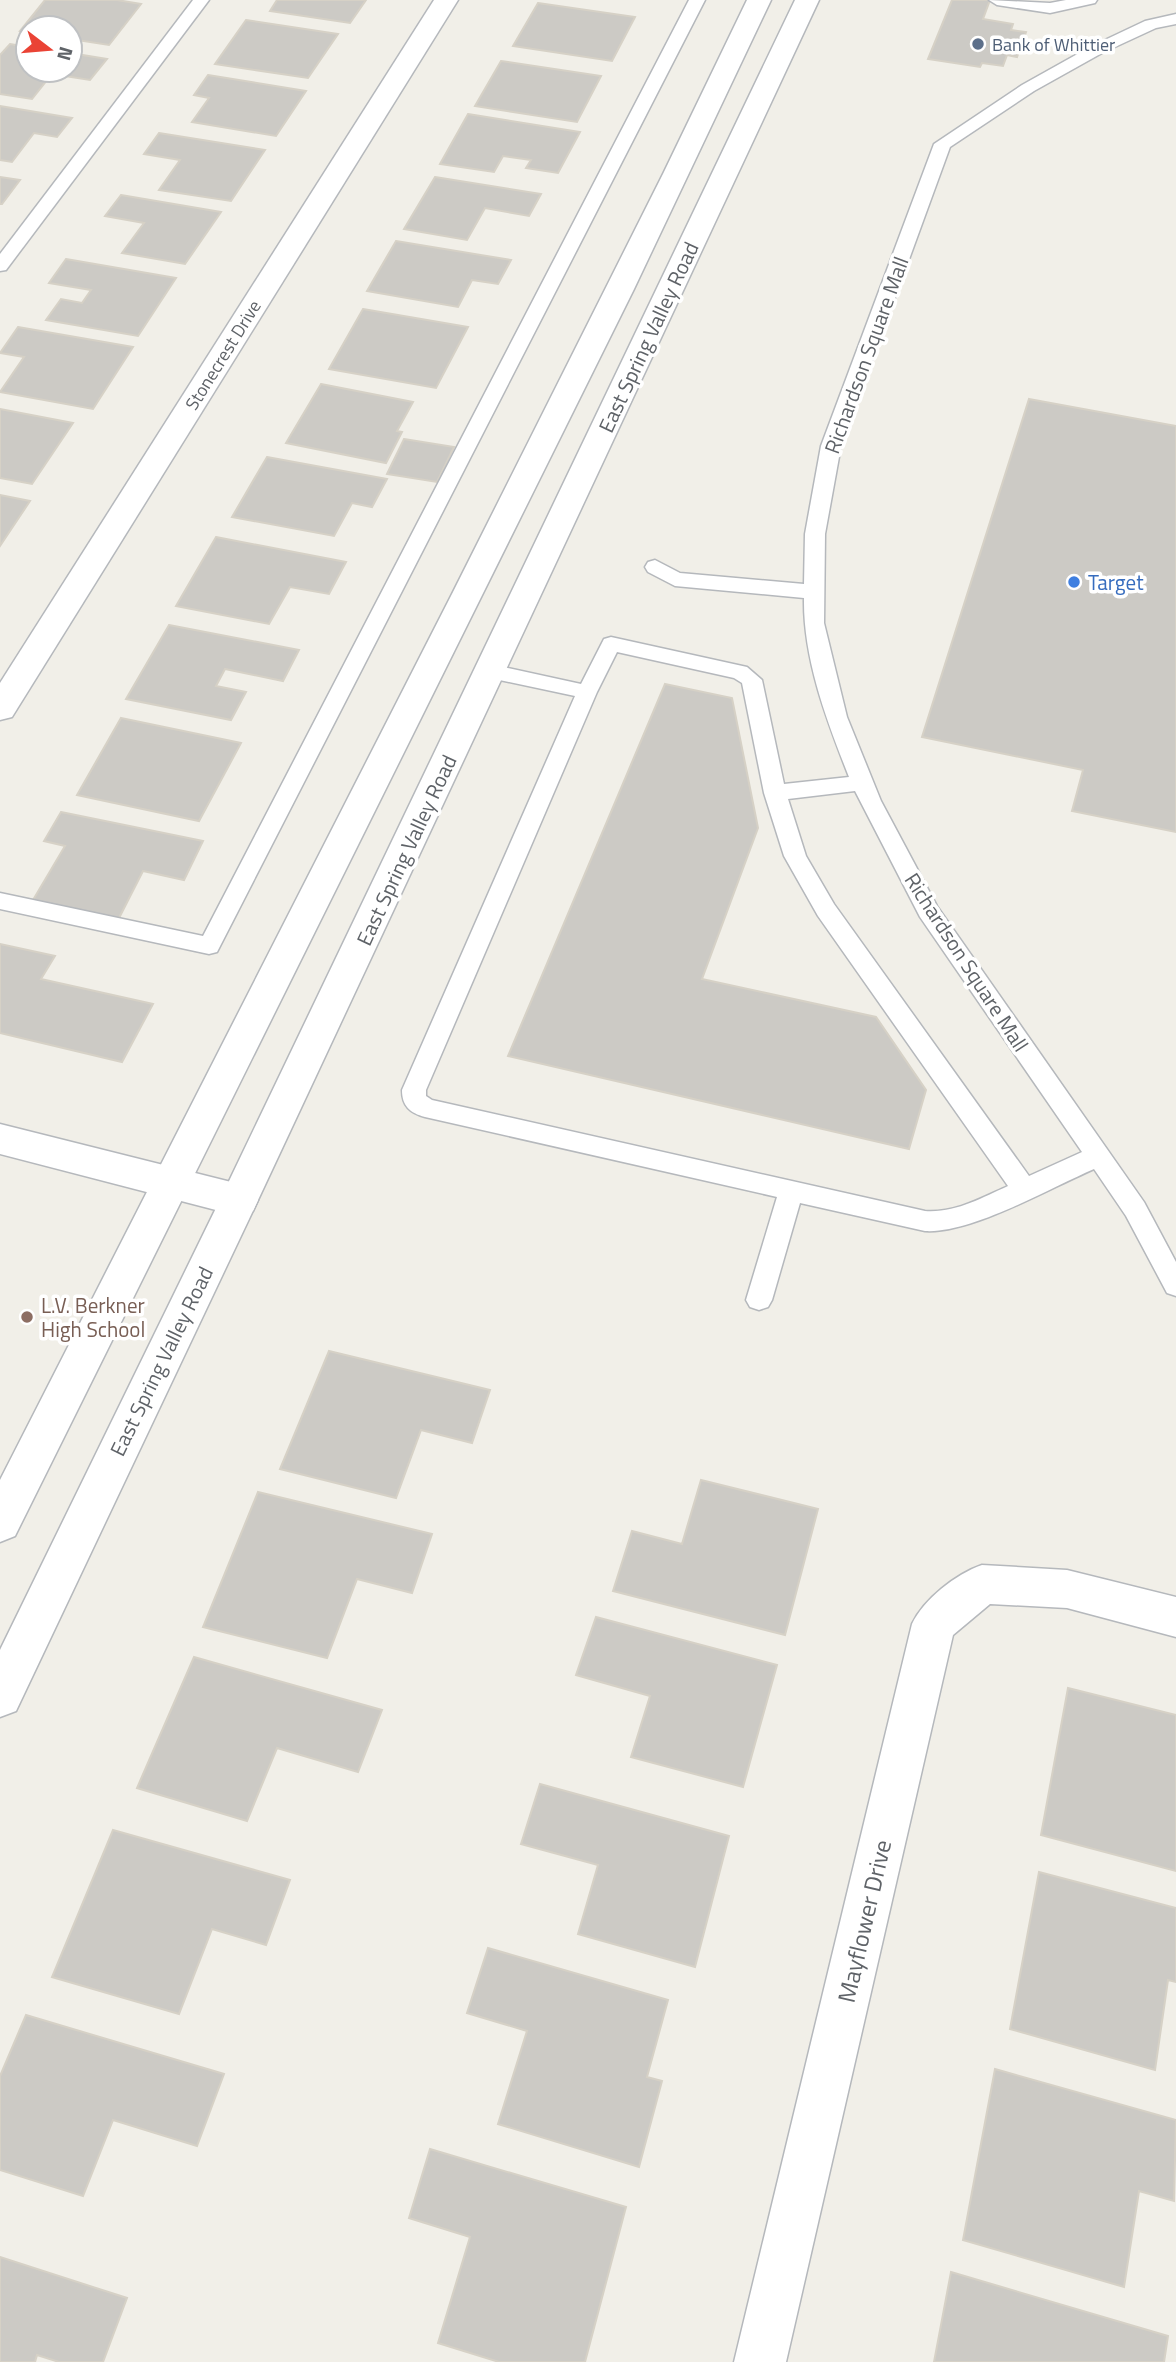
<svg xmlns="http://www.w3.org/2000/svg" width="1176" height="2362" font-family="'Titillium Web',sans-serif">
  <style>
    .building { fill: #cccac5; stroke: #d6d1c6; stroke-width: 2 }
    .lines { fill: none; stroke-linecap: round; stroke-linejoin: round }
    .service-casing { stroke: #b5b8bc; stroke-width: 3 }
    .minor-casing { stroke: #b5b8bc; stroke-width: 3 }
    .tertiary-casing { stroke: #b5b8bc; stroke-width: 3 }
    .service { fill: #fff; fill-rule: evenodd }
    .minor { fill: #fff; fill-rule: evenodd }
    .tertiary { fill: #fff; fill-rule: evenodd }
    .service-dot { fill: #5c6f8a; stroke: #fff; stroke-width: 2.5 }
    .shop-dot { fill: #3f7fe0; stroke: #fff; stroke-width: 2.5 }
    .education-dot { fill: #8d6e63; stroke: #fff; stroke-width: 2.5 }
    .labels { text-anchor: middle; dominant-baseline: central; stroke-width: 7; stroke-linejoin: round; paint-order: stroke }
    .far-service-label { font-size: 18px; fill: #4e5e75; stroke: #fff; text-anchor: start }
    .far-street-label { font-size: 18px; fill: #5f6368; stroke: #fff }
    .street-label { font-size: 21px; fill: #5f6368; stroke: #fff }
    .shop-label { font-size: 21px; fill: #366cbe; stroke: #fff; text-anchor: start }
    .education-label { font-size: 21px; fill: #785e54; stroke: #fff; text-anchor: start }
    .near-street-label { font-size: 24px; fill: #5f6368; stroke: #fff }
  </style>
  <rect width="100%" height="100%" fill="#f1efe8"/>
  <g class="building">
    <polygon points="45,0 117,0 141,4 109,45 70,39 70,28 28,28 28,32 20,31"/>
    <polygon points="277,0 366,0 350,23 270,11"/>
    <polygon points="952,0 990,0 983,19 1013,24 1011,30 1026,32 1017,57 1007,55 1003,66 982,63 980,67 928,59"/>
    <polygon points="538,3 635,17 612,61 513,46"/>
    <polygon points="246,20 338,34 308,78 215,64"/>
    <polygon points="10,44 28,47 28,70 70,70 70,53 107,59 90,80 52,74 32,99 0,94 0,55"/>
    <polygon points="501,61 601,76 577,122 475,106"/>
    <polygon points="208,75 306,91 276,136 192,122 209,98 194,95"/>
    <polygon points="0,106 72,118 57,137 34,133 12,162 0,160"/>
    <polygon points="468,114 580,132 558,173 526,168 531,160 503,156 494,172 440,164"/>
    <polygon points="159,133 265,150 231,201 159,190 180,160 144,154"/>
    <polygon points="0,177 20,180 2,204 0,204"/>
    <polygon points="435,177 541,194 529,216 485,208 467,240 404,229"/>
    <polygon points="121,195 221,212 185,264 122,253 144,223 105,216"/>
    <polygon points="396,241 511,260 498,284 472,280 458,307 367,291"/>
    <polygon points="66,259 176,278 138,336 46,320 61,299 82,303 91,290 49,283"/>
    <polygon points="363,309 468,327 436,388 329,369"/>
    <polygon points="18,327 133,347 93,409 0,392 24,357 0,353"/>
    <polygon points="321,384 413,402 397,431 402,432 386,463 286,443"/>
    <polygon points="1029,399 1176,426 1176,832 1072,811 1083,770 922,737"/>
    <polygon points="0,409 73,423 32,484 0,478"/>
    <polygon points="404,439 454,447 437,482 387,474"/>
    <polygon points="267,457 387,479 372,507 352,503 334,536 232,517"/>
    <polygon points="0,495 30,501 0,546"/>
    <polygon points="216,537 346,562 329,594 290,587 269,624 176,606"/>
    <polygon points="169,625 299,650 283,681 225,669 216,686 246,692 231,720 126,699"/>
    <polygon points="665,684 732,698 758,828 702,979 876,1017 926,1090 909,1149 508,1056"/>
    <polygon points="121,718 241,743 199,821 77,795"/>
    <polygon points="61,812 203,841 184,880 143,871 119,918 33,900 65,846 44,841"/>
    <polygon points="0,944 55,956 41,979 153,1004 122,1062 0,1033"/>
    <polygon points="329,1351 490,1390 472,1443 421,1430 396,1498 280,1469"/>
    <polygon points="701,1480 818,1509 785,1635 613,1591 632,1531 682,1544"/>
    <polygon points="258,1492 432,1534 412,1593 357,1579 327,1658 203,1627"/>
    <polygon points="596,1617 777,1665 743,1787 631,1757 650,1696 576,1675"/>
    <polygon points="194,1657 382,1710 358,1772 277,1748 247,1821 137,1788"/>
    <polygon points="1068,1688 1176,1715 1176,1871 1041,1835"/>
    <polygon points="540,1784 729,1836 695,1967 578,1934 598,1865 521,1844"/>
    <polygon points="113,1830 290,1880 266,1945 212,1929 179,2014 52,1977"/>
    <polygon points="1039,1872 1176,1908 1176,1982 1168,1980 1155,2070 1010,2029"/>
    <polygon points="488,1948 668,2000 647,2077 662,2081 639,2167 498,2124 527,2031 467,2013"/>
    <polygon points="26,2015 224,2074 197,2146 113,2120 83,2196 0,2170 0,2076"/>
    <polygon points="995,2069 1176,2120 1174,2201 1139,2191 1124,2287 963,2240"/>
    <polygon points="430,2149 626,2207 585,2362 499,2362 438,2343 470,2237 409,2218"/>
    <polygon points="0,2257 127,2298 103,2362 59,2362 37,2355 35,2362 0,2362"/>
    <polygon points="951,2272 1168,2336 1164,2362 934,2362"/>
  </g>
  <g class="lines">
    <g class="service-casing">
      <g id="service">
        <polygon points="193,0 209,0 6,270 0,271 0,254"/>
        <polygon points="689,0 705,0 217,952 209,954 0,909 0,893 203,936"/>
        <polygon points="989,0 1050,3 1066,0 1097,0 1095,3 1050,13 997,5"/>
        <path d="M 1176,14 L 1176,24 L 1156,28 L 1102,53 L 1034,91 L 950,147 L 841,446 L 825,534 L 824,623 L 847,717 L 881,801 L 937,906 L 1144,1202 L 1176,1262 L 1176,1296 L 1167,1293 L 1126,1216 L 1094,1169 C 1050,1188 971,1234 925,1231 L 800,1203 L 772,1300 L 768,1307 L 759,1310 L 750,1307 L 746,1300 L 777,1197 L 425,1117 C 410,1113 402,1106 402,1090 L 575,696 L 490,678 L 483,676 L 480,671 L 483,666 L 490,664 L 581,684 L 604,639 L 611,637 L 747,667 L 762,680 L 784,784 L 849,777 C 827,721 803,659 804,598 L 675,586 L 648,572 L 645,567 L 648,562 L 655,560 L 680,573 L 804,584 L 805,534 L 821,446 L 934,144 L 1022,85 L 1090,47 L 1145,21 ZM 617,652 L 734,678 L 742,683 L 764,793 L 784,856 L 818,916 L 1008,1186 C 981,1198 956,1213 925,1211 L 432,1100 L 426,1096 L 426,1090 L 597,692 ZM 855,791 L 920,917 L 1082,1152 L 1029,1176 L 834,904 L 806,856 L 788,799 Z"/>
      </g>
    </g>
    <g class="minor-casing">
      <g id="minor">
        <polygon points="434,0 458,0 12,717 0,720 0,683"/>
        <polygon points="0,1124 239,1184 253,1189 258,1200 253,1211 239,1216 0,1154"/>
        <path d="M 982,1565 L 1067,1570 L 1176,1597 L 1176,1637 L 1067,1608 L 990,1604 L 953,1635 L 786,2362 L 734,2362 L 912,1624 C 924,1599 956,1574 982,1565 Z"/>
      </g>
    </g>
    <g class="tertiary-casing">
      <g id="tertiary">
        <polygon points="747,0 771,0 634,289 15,1536 0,1542 0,1480 452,594 663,174"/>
        <polygon points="795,0 819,0 258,1200 16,1711 0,1717 0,1650 220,1200"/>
      </g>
    </g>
    <use href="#service" class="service"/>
    <use href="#minor" class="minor"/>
    <use href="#tertiary" class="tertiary"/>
  </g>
  <circle class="service-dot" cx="978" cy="44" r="7"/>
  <circle class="shop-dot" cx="1074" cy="582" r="7"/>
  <circle class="education-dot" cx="27" cy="1317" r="7"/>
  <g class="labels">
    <g class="far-service-label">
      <text x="992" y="44">Bank of Whittier</text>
    </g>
    <g class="far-street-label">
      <text transform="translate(223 355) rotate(-58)">Stonecrest Drive</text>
    </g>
    <g class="street-label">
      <text transform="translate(648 337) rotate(-65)">East Spring Valley Road</text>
      <text transform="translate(866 355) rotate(-70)">Richardson Square Mall</text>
      <text transform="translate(406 850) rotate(-65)">East Spring Valley Road</text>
      <text transform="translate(967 962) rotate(57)">Richardson Square Mall</text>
      <text transform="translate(161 1361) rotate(-64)">East Spring Valley Road</text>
    </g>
    <g class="shop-label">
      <text x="1088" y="582">Target</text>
    </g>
    <g class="education-label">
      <text x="41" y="1305">L.V. Berkner<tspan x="41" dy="24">High School</tspan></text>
    </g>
    <g class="near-street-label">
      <text transform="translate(864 1921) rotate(-77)">Mayflower Drive</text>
    </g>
  </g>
  <g transform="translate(49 49) rotate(106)"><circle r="33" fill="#ffffff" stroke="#bfc1c3" stroke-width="2"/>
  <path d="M0-5L12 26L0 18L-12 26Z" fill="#ea4335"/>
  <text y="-10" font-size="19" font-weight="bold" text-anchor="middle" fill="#5f6368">N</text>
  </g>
</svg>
